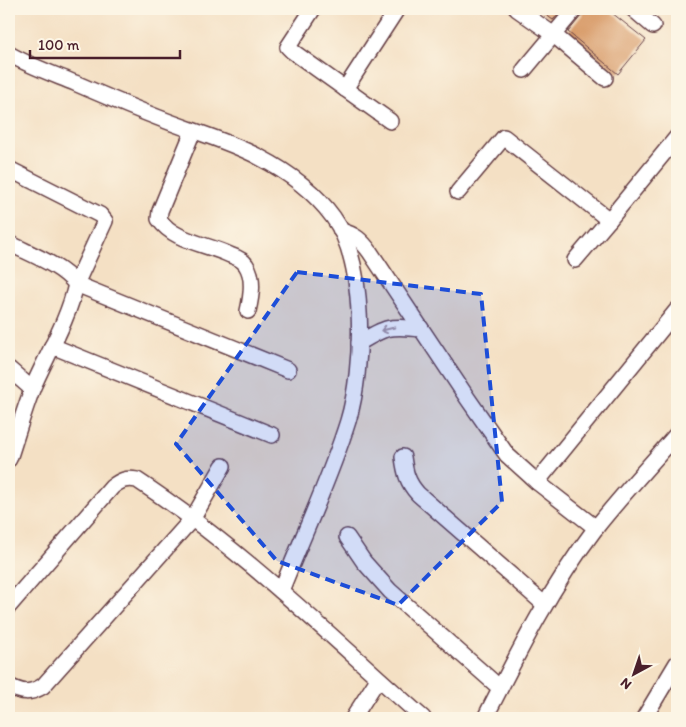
<svg xmlns="http://www.w3.org/2000/svg" width="686" height="727" font-family="Itim,sans-serif">
  <style>
    .building { fill: #d99d6c }
    .lines { fill: none; stroke-linecap: round; stroke-linejoin: round }
    .minor-casing { stroke: #643c42; stroke-width: 18 }
    .minor { stroke: #fff; stroke-width: 15 }
    .oneway { stroke: #ae9aa0 }
    .marked { fill: #1d4ed8; fill-opacity: 0.2; stroke: #1d4ed8; stroke-width: 4; stroke-dasharray: 10 6; stroke-linejoin: round }
  </style>
  <rect width="100%" height="100%" fill="#fcf5e5"/>
  <filter id="ink" filterUnits="userSpaceOnUse"><feTurbulence type="fractalNoise" baseFrequency=".02" numOctaves="2"/><feDisplacementMap in="SourceGraphic" scale="10" xChannelSelector="R" yChannelSelector="G"/><feConvolveMatrix kernelMatrix="1 2 1 2 8 2 1 2 1" color-interpolation-filters="sRGB"/></filter>
  <filter id="wash" filterUnits="userSpaceOnUse"><feTurbulence type="fractalNoise" baseFrequency=".0096" numOctaves="4" result="noise"/><feDisplacementMap in="SourceGraphic" scale="20" xChannelSelector="R" yChannelSelector="G"/><feGaussianBlur stdDeviation="1.12" result="paint"/><feColorMatrix in="noise" values="0 0 0 0 0 0 0 0 0 0 0 0 0 0 0 0 0 1.4 0 .05"/><feComposite in="paint" operator="in"/></filter>
  <g filter="url(#wash)">
    <rect width="100%" height="100%" fill="#f4e0c4"/>
    <g id="blocks">
      <g class="building">
        <polygon points="538,9 563,9 553,20"/>
        <polygon points="584,9 607,9 646,40 618,74 568,32 582,15"/>
      </g>
    </g>
  </g>
  <g filter="url(#ink)">
    <use href="#blocks" fill-opacity="0" stroke="#643c42" stroke-width="1"/>
    <g class="lines">
      <g class="minor-casing">
        <g id="minor">
          <polyline points="313,9 288,47 292,51 390,121"/>
          <polyline points="517,9 554,35 605,78"/>
          <polyline points="633,9 653,26"/>
          <path d="M 9,54 C 30,66 53,74 75,83 C 114,100 153,117 192,130 C 215,138 238,146 259,157 C 288,172 314,191 333,217 C 367,263 364,368 348,421 C 330,479 303,535 281,591"/>
          <polyline points="524,70 575,9"/>
          <polyline points="345,89 397,9"/>
          <path d="M 193,131 L 160,211 L 159,219 C 173,241 207,244 230,255 C 236,257 243,260 246,265 C 255,278 251,298 248,311"/>
          <path d="M 9,169 L 100,215 L 105,221 L 76,284 C 69,318 47,355 33,387 C 24,410 17,435 9,459"/>
          <polyline points="458,192 504,137 609,220 575,260"/>
          <polyline points="609,220 677,137"/>
          <path d="M 341,231 C 355,234 362,241 370,252 L 468,399 L 507,455 L 537,482 L 596,528"/>
          <path d="M 9,243 C 32,255 59,264 76,284 L 288,370"/>
          <path d="M 359,343 C 385,327 390,325 421,329"/>
          <polyline points="52,346 272,435"/>
          <polyline points="9,369 32,389"/>
          <path d="M 403,457 C 405,472 407,482 418,494 L 544,604"/>
          <polyline points="537,482 677,310"/>
          <polyline points="347,537 364,562 390,591 500,688"/>
          <path d="M 9,606 L 112,487 C 121,480 126,478 137,480 C 241,548 330,636 423,718"/>
          <path d="M 9,686 C 22,693 30,694 43,686 L 193,518 L 223,466"/>
          <polyline points="353,718 378,679"/>
          <path d="M 485,718 C 518,653 551,587 595,529 C 621,496 650,465 677,434"/>
          <polyline points="644,718 677,663"/>
        </g>
      </g>
      <use href="#minor" class="minor"/>
    </g>
    <defs><path id="oneway-shaft" d="M-6 0H5M1.5-3L5.5 0L1.5 3" fill="none" stroke-width="1.6" stroke-linecap="round" stroke-linejoin="round" transform="scale(1.25)"/></defs>
    <use class="oneway" href="#oneway-shaft" transform="translate(388 329) rotate(167)"/>
  </g>
  <path class="marked" d="M 297,272 L 481,294 L 502,502 L 398,605 L 277,561 L 176,444 Z"/>
  <rect width="686" height="727" fill="none" stroke="#fcf5e5" stroke-width="30"/>
  <g transform="translate(634 674) rotate(220)" stroke="#fcf5e5" stroke-width="4" paint-order="stroke">
  <path d="M0-4L9 19L0 12L-9 19Z" fill="#4a1f2b"/>
  <text y="-8" font-size="14" font-weight="bold" text-anchor="middle" fill="#4a1f2b">N</text>
  </g>
  <path d="M30 50v8h150v-8" fill="none" stroke="#4a1f2b" stroke-width="2.5"/>
  <text x="38" y="50" font-size="15" fill="#4a1f2b" stroke="#fcf5e5" stroke-width="4" paint-order="stroke">100 m</text>
</svg>
